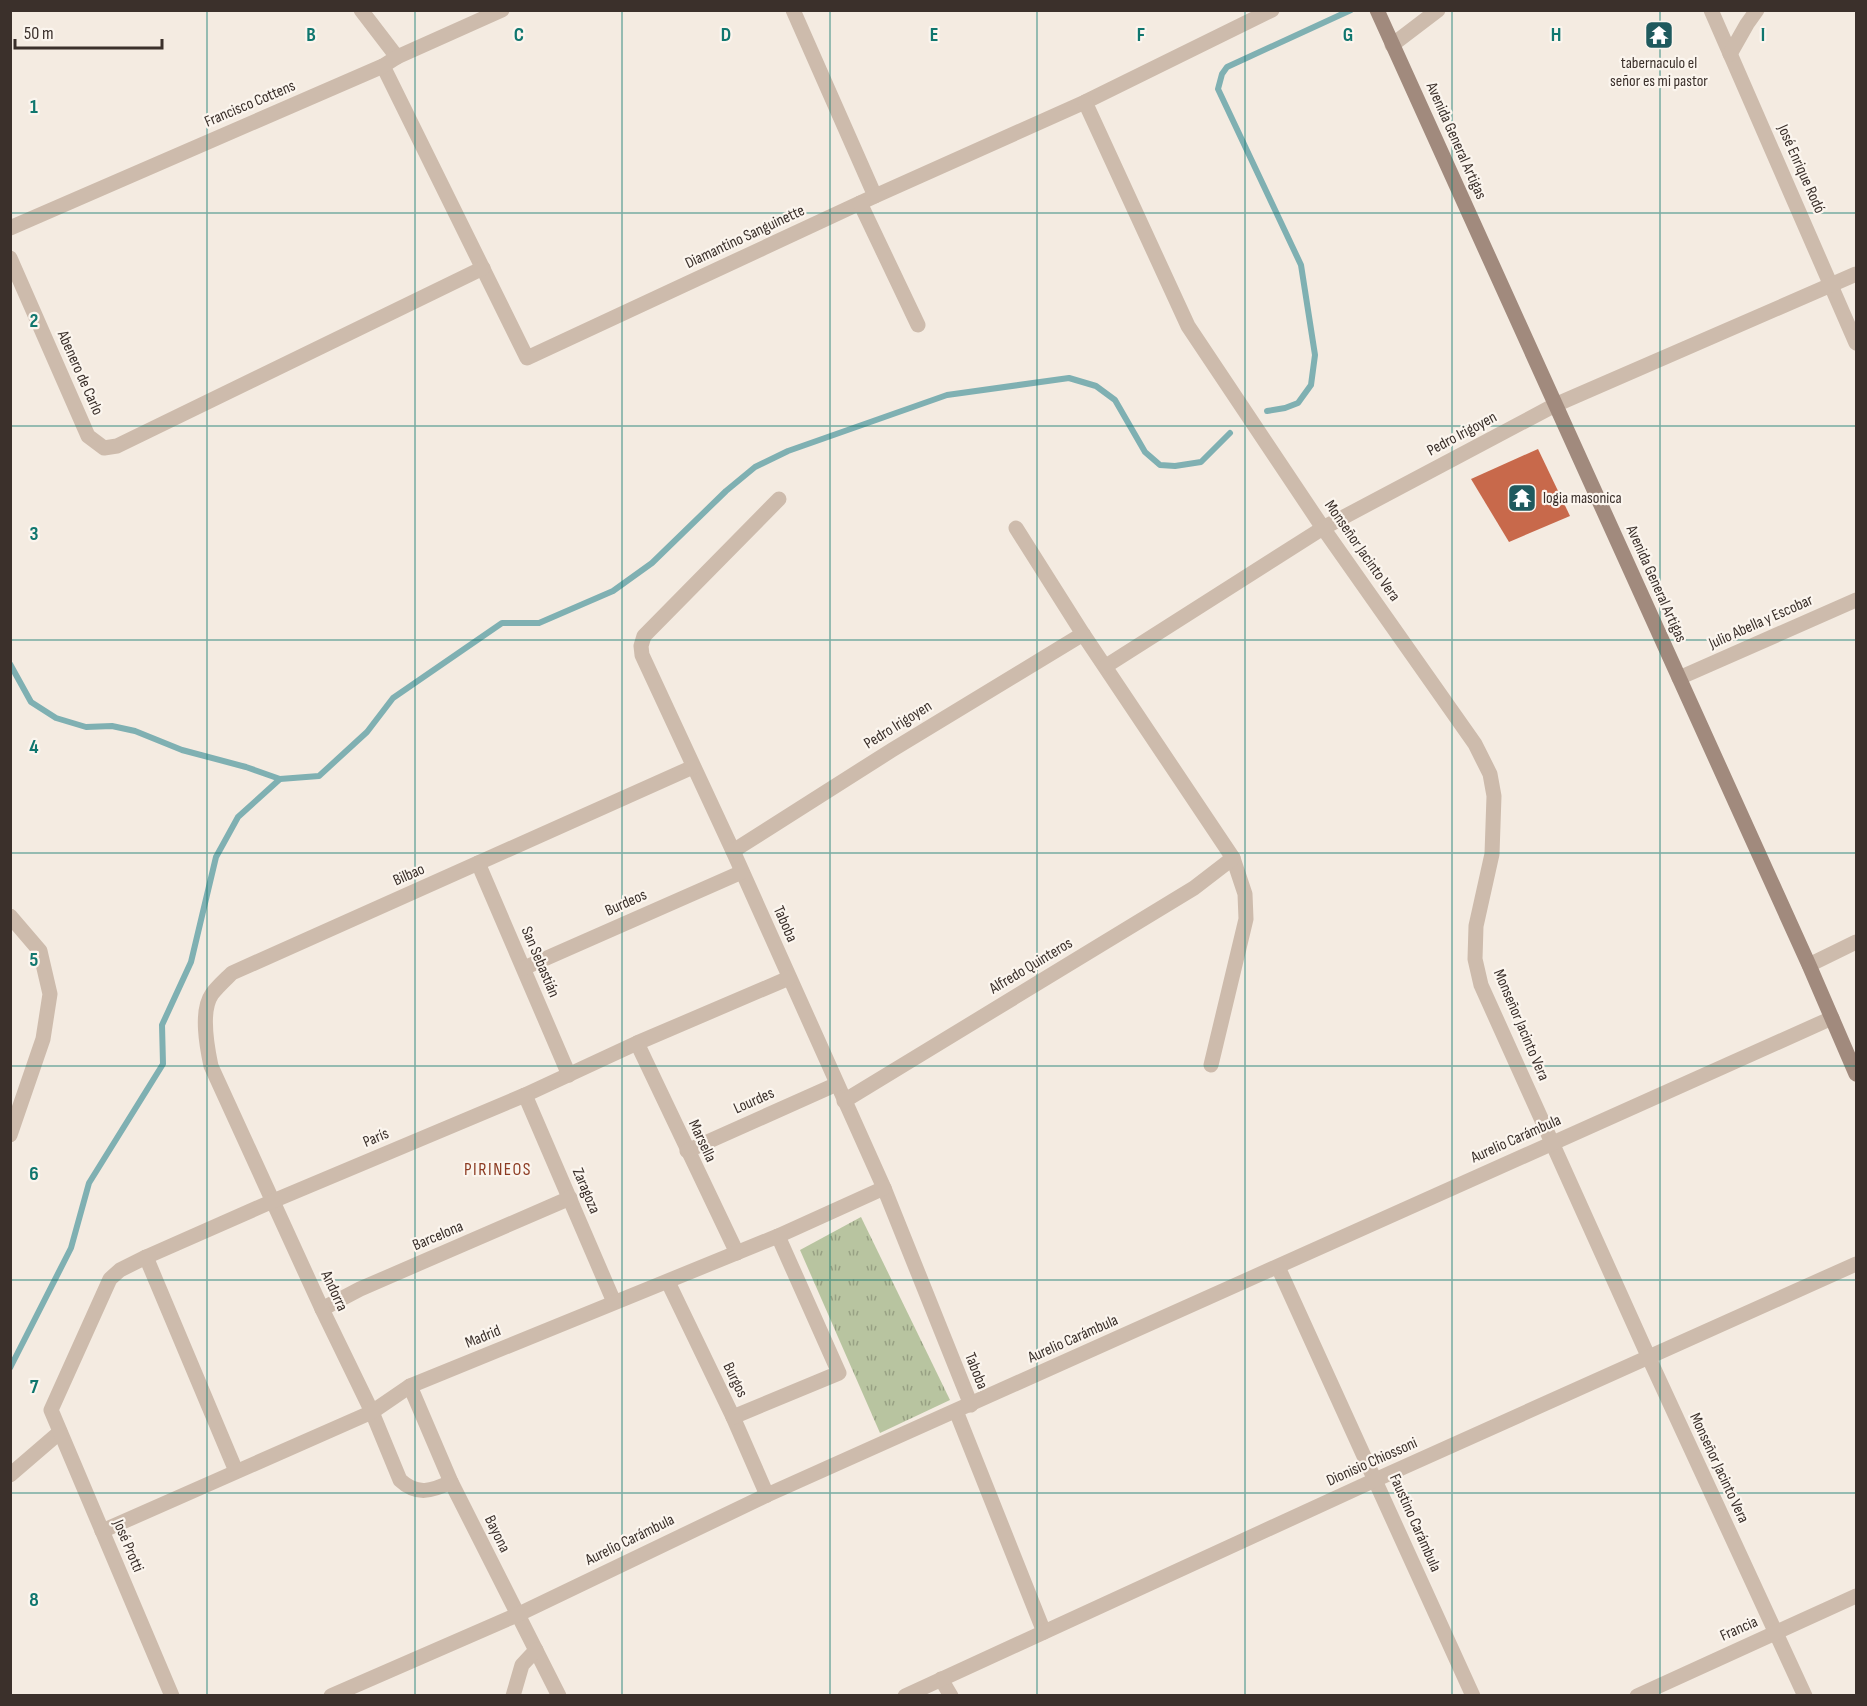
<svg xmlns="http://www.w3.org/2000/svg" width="1867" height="1706" font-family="'Sofia Sans Condensed',sans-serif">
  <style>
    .grass { fill: url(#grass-tufts) }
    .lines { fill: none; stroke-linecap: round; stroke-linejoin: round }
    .stream { stroke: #7fb0b2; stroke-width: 6 }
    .building { fill: #c8694b }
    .street { stroke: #cdbbac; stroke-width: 15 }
    .secondary { stroke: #a18a7d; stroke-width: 15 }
    .grid { fill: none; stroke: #0f766e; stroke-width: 1.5; stroke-opacity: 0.55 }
    .labels { text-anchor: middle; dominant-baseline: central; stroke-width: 4.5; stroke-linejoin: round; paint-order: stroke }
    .poi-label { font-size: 16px; fill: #3b302b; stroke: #fbf5ee }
    .street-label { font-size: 16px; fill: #3b302b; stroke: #fbf5ee }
    .neighbourhood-label { font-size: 18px; letter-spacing: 1.5px; fill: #8c3b22; stroke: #fbf5ee }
    .grid-label { font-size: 20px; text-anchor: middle; font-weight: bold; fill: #0f766e; stroke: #fbf5ee; stroke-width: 4.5; stroke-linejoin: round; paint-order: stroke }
  </style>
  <defs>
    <pattern id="grass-tufts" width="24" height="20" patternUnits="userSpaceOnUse" patternTransform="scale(1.5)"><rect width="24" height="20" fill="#b8c4a0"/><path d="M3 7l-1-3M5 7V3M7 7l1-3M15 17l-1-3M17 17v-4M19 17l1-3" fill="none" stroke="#97a083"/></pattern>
  </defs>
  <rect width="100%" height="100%" fill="#f4ebe1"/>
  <polygon class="grass" points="861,1217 950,1400 880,1433 800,1250"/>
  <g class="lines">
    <g class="stream">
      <polyline points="1267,411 1285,408 1298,403 1311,385 1315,355 1301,265 1218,89 1222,74 1227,67 1351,10"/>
      <polyline points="10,664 31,702 56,718 86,727 112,726 135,731 182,750 246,767 280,779"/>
      <polyline points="10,1368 71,1248 89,1183 163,1064 162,1025 191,962 216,857 238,817 280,779 319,776 367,732 393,698 502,623 539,623 613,591 652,563 726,491 755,467 788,451 947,395 1069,378 1096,386 1115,400 1145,452 1160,465 1175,466 1201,462 1230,433"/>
    </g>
  </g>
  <polygon class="building" points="1538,449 1570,516 1509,542 1471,479"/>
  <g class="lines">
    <g class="street">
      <polyline points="361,10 397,57"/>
      <polyline points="793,10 875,196"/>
      <polyline points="1711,10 1856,343"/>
      <polyline points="1392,45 1438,10"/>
      <polyline points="1730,54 1747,24 1757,10"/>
      <polyline points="383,66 527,358 875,196 1085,102 1272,10"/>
      <polyline points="1085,102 1188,326 1323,528 1475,744 1490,774 1494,796 1492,854 1476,926 1475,959 1481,985 1649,1358 1805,1696"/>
      <polyline points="860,203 918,325"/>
      <polyline points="10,228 383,66 397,57 502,10"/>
      <polyline points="10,258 88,436 104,448 117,446 483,268"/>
      <polyline points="779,499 644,636 641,646 642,655 733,851 884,1188 971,1405"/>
      <polyline points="1016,528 1083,634 1233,858 1245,894 1246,919 1211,1065"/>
      <polyline points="1106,666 1323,528 1555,405 1856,274"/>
      <polyline points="1679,678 1856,600"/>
      <polyline points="733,851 892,750 1083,634"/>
      <polyline points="478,863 569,1075"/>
      <polyline points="10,916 40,951 50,994 43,1039 10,1135"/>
      <polyline points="1809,965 1856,942"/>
      <polyline points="524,968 742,872"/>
      <polyline points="637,1043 737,1253"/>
      <polyline points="525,1095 614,1302"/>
      <polyline points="844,1101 1194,888 1233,858"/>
      <polyline points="687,1151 837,1084"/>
      <polyline points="146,1257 236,1471"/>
      <polyline points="1278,1267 1473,1696"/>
      <polyline points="668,1282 733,1417 767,1495"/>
      <polyline points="322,1309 360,1289 570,1198"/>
      <polyline points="410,1386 451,1482 559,1696"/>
      <polyline points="956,1411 1044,1632"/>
      <polyline points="733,1417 839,1373 778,1236"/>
      <polyline points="10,1475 60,1432"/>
      <path d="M 451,1482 C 432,1491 417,1496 400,1480 L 372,1412 L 322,1309 L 211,1066 C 207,1047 200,1011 212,994 C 217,987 225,980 232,973 L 693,767"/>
      <polyline points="102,1531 372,1412 410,1386 778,1236 884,1188"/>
      <polyline points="941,1679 951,1696"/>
      <polyline points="172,1696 51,1410 110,1279 120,1270 146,1257 273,1201 525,1095 637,1043 789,978"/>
      <polyline points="331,1696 517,1615 767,1495 1832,1018"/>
      <polyline points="513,1696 522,1665 536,1650"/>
      <polyline points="905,1696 1375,1480 1856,1264"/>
      <polyline points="1637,1696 1856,1596"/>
    </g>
    <polyline class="secondary" points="1377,10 1809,965 1856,1074"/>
  </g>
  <path class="grid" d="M 207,10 L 207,1696M 415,10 L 415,1696M 622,10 L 622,1696M 830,10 L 830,1696M 1037,10 L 1037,1696M 1245,10 L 1245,1696M 1452,10 L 1452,1696M 1660,10 L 1660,1696M 10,213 L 1856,213M 10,426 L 1856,426M 10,640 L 1856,640M 10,853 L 1856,853M 10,1066 L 1856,1066M 10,1280 L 1856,1280M 10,1493 L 1856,1493"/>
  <defs>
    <g id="temple-square" transform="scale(1.5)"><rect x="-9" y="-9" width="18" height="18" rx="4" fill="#1f5a5e" stroke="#fbf5ee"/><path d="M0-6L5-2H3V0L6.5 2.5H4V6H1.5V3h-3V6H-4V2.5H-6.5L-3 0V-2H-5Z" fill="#fff"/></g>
  </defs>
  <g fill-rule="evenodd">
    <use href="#temple-square" x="1659" y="35"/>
    <use href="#temple-square" x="1522" y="498"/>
  </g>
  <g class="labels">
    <g class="poi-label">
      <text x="1659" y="63">tabernaculo el<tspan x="1659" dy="18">señor es mi pastor</tspan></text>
      <text x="1543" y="498" text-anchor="start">logia masonica</text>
    </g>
    <g class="street-label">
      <text transform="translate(250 104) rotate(-23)">Francisco Cottens</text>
      <text transform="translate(1456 141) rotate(66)">Avenida General Artigas</text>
      <text transform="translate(1801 169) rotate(66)">José Enrique Rodó</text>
      <text transform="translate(745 237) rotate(-25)">Diamantino Sanguinette</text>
      <text transform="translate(80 373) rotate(66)">Abenero de Carlo</text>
      <text transform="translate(1462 434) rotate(-28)">Pedro Irigoyen</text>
      <text transform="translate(1362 551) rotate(55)">Monseñor Jacinto Vera</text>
      <text transform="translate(1656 584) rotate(66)">Avenida General Artigas</text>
      <text transform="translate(1761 622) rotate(-24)">Julio Abella y Escobar</text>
      <text transform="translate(898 725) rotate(-32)">Pedro Irigoyen</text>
      <text transform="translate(409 875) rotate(-24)">Bilbao</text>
      <text transform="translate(626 903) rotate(-24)">Burdeos</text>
      <text transform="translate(785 924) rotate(66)">Taboba</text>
      <text transform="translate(540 962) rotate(67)">San Sebastián</text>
      <text transform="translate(1031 966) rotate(-31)">Alfredo Quinteros</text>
      <text transform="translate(1521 1025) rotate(67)">Monseñor Jacinto Vera</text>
      <text transform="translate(754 1101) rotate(-24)">Lourdes</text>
      <text transform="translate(376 1138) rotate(-23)">París</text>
      <text transform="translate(1516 1139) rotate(-24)">Aurelio Carámbula</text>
      <text transform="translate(702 1141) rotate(65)">Marsella</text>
      <text transform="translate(586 1191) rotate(67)">Zaragoza</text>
      <text transform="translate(438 1236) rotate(-23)">Barcelona</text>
      <text transform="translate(334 1291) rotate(65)">Andorra</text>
      <text transform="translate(483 1337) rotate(-22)">Madrid</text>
      <text transform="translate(1073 1339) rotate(-24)">Aurelio Carámbula</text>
      <text transform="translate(976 1371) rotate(68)">Taboba</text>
      <text transform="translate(735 1380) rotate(64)">Burgos</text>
      <text transform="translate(1372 1462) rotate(-24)">Dionisio Chiossoni</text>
      <text transform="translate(1719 1468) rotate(65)">Monseñor Jacinto Vera</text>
      <text transform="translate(1415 1523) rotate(66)">Faustino Carámbula</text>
      <text transform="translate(497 1534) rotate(64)">Bayona</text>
      <text transform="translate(630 1540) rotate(-26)">Aurelio Carámbula</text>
      <text transform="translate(128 1546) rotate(67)">José Protti</text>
      <text transform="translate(1739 1629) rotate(-24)">Francia</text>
    </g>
    <g class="neighbourhood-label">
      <text x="498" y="1169">PIRINEOS</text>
    </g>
  </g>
  <g class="grid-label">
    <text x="311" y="41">B</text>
    <text x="519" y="41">C</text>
    <text x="726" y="41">D</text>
    <text x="934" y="41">E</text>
    <text x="1141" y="41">F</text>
    <text x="1348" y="41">G</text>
    <text x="1556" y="41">H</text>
    <text x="1763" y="41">I</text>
    <text x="34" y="113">1</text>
    <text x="34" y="327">2</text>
    <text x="34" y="540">3</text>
    <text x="34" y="753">4</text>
    <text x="34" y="966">5</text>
    <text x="34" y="1180">6</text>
    <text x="34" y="1393">7</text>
    <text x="34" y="1606">8</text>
  </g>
  <rect width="1867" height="1706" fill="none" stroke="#3b302b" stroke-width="24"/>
  <path d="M15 39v9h147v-9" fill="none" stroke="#3b302b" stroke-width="3"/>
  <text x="24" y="39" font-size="18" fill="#3b302b" stroke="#fbf5ee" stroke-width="4.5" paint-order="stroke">50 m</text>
</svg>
